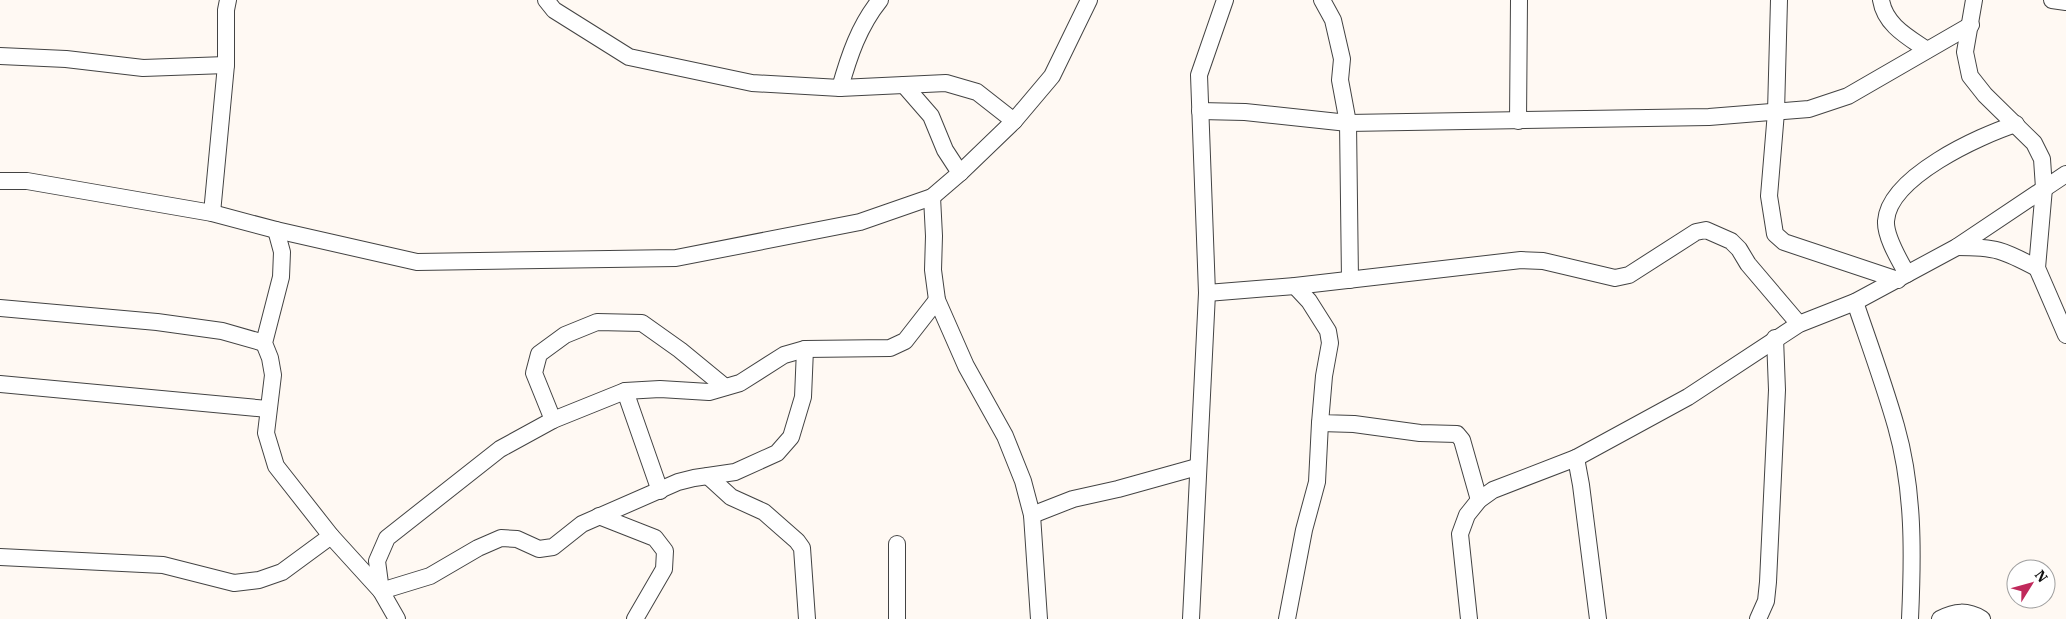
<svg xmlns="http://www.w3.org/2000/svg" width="2066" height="619" font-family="'IBM Plex Serif',serif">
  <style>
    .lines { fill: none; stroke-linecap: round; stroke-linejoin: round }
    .street-casing { stroke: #434343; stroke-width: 18 }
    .street { stroke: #fff; stroke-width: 16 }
  </style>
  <rect width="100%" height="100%" fill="#fff9f3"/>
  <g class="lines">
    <g class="street-casing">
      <g id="street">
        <polyline points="546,0 554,10 629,57 752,83 840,88 946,83 977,92 1014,121"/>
        <polyline points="1322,0 1333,20 1342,59 1340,80 1348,123 1350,280"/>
        <polyline points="1779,0 1776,112 1769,196 1775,234 1784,242 1898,280"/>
        <path d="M 1881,0 C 1885,25 1908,37 1927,50"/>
        <polyline points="1974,0 1965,52 1970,76 1985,95 2034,143 2042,159 2044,188 2037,268 2066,335"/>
        <polyline points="2052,0 2066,2"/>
        <polyline points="0,56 66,59 143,68 226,65"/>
        <polyline points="904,85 931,116 945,150 960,173"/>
        <path d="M 840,88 C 849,56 859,26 880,0"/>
        <polyline points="1200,111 1245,112 1348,123 1709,117 1809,109 1848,96 1971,25"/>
        <polyline points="1518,121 1519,0"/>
        <polyline points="0,181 27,181 212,213 276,230 417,262 676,258 860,222 932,197 960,173 1014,121 1052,76 1089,0"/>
        <polyline points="932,197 934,236 933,270 937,300 966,366 1005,436 1023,481 1032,515 1039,619"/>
        <polyline points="212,213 226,65 226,10 228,0"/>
        <polyline points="276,230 282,252 281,277 264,343 270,358 273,375 266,433 276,466 331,536 381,591 430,576 478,548 501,538 517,539 539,549 553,547 582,524 678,482 694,478 735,472 777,453 791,437 803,397 805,349"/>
        <path d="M 1957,247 C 1996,247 2003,250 2037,268"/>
        <path d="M 1907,274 C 1900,261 1885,237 1886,221 C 1889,177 1979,136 2016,124"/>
        <polyline points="1295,286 1309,301 1328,331 1330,343 1324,376 1320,423 1354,424 1420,433 1457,434 1462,440 1479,500"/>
        <polyline points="1207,293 1295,286 1521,260 1543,261 1615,278 1629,275 1696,232 1706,230 1731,241 1739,249 1748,264 1799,324"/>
        <path d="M 1855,302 C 1869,343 1884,384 1896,426 C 1914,489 1913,554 1910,619"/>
        <polyline points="0,308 157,322 222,331 264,343"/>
        <polyline points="0,384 268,409"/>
        <polyline points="625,391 660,491"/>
        <polyline points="553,420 534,373 539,354 565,335 597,322 642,323 680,350 725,387"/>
        <polyline points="708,476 731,497 764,512 797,541 802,548 807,619"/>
        <polyline points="1032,515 1073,499 1118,489 1197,467"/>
        <polyline points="599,516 655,538 665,551 664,569 635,619"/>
        <polyline points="0,557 163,565 234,583 259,580 282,572 331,536"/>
        <polyline points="397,619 381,591 377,561 387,538 500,449 553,420 625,391 660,389 709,392 740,383 784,355 805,349 890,348 905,341 937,300"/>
        <polyline points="897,619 897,544"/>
        <polyline points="1191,619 1207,293 1199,75 1225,0"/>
        <polyline points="1287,619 1304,530 1317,482 1320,423"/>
        <polyline points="1469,619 1460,534 1467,515 1479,500 1493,490 1576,458"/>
        <polyline points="1598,619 1581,485 1576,458 1688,397 1799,324 1855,302 1957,247 2066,174"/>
        <polyline points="1758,619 1766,601 1768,582 1777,390 1775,338"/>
        <path d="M 1940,619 C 1955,611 1967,610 1982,619"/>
      </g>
    </g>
    <use href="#street" class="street"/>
  </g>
  <g transform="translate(2031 584) rotate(53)"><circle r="24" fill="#ffffff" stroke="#9f9f9f"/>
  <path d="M0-4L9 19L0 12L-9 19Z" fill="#c0295b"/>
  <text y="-8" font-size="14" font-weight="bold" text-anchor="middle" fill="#101010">N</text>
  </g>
</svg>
